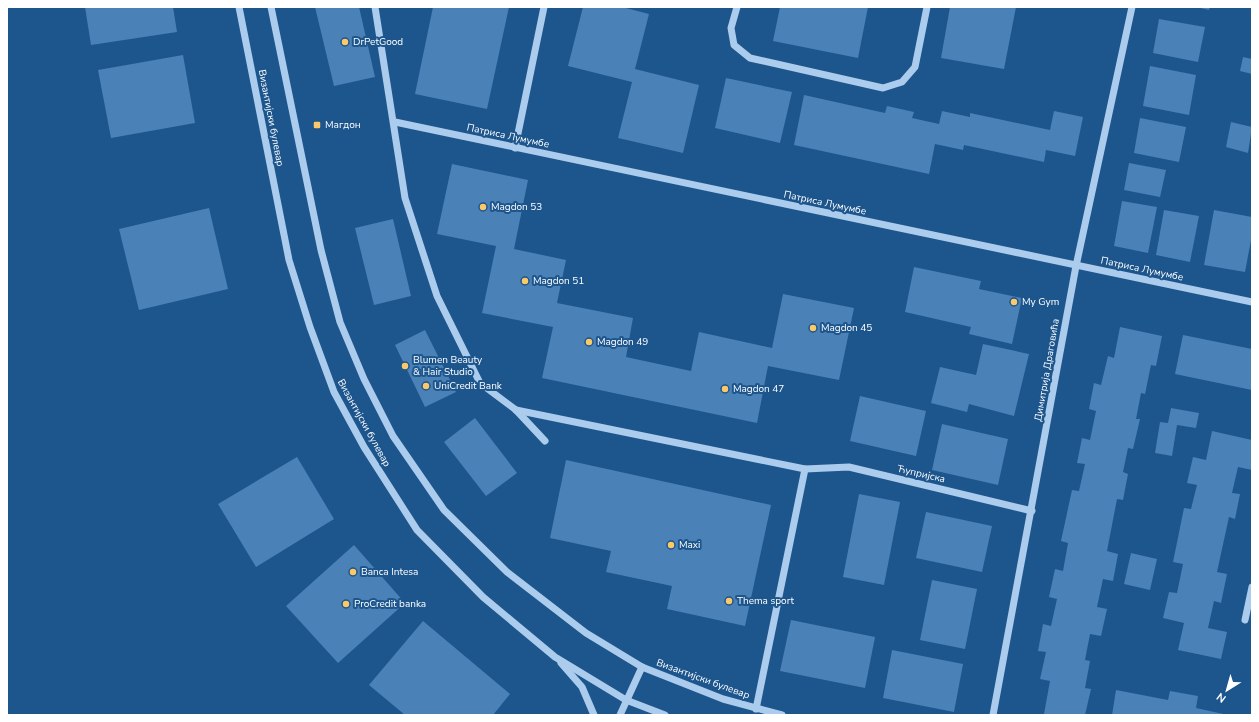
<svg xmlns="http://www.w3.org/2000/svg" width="1259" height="722" font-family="'Nunito Sans',sans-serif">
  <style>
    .building { fill: #4a81b7 }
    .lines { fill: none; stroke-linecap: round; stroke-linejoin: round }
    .minor { stroke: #abcced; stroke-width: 7 }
    .poi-dot { fill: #fcc969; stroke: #1d558d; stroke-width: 1.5 }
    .labels { text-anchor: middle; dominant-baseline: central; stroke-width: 4; stroke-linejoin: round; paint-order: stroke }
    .poi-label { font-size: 10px; fill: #fff; stroke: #1d558d; text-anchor: start }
    .street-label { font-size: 10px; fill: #fff; stroke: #1d558d }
  </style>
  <rect width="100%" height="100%" fill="#1d558d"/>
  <g class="building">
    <polygon points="85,7 173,7 177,32 91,45"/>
    <polygon points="315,7 359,7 375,77 334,86"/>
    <polygon points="433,7 509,7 487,109 415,94"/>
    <polygon points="583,7 622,7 649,14 635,69 699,85 683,153 618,138 632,82 568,66"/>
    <polygon points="780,7 868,7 858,58 773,41"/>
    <polygon points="950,7 1016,7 1004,69 941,58"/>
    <polygon points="1196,7 1210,7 1209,10"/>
    <polygon points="1159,19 1205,27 1198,62 1153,53"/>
    <polygon points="183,55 195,123 111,138 98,70"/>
    <polygon points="1243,57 1252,59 1252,74 1240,71"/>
    <polygon points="1150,66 1196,75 1189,115 1143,106"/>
    <polygon points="726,78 792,92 780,143 715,128"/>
    <polygon points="804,95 885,113 887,106 914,112 912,118 939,124 942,111 970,117 970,113 1050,130 1054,111 1083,117 1075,156 1046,150 1044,162 964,145 963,150 935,144 929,174 794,145"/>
    <polygon points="1140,118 1186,127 1179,162 1134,153"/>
    <polygon points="1231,122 1252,127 1248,153 1226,147"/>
    <polygon points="1129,163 1166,170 1160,197 1124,190"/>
    <polygon points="452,164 528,180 514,249 566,260 557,303 633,318 626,357 691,371 699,332 772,348 783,294 854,308 839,380 768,366 757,423 542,378 553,327 482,313 496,246 437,234"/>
    <polygon points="1122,201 1157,207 1148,253 1114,246"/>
    <polygon points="209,208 228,289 139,310 119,229"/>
    <polygon points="1164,210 1199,216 1190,262 1156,255"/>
    <polygon points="1214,210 1252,217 1252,235 1245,272 1204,265"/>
    <polygon points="393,219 411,296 374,305 355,228"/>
    <polygon points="914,267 981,281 979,289 1022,298 1012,344 969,334 971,327 905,312"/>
    <polygon points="1120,327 1162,336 1156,366 1151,365 1145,394 1141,393 1136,419 1140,419 1133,449 1128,448 1123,472 1128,474 1123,500 1117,499 1107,551 1118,554 1113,581 1103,579 1097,607 1107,609 1101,636 1090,634 1085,660 1090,661 1085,688 1091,689 1085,715 1048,715 1044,714 1050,681 1040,679 1046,652 1038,651 1043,624 1051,626 1057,599 1049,597 1055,569 1063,571 1068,543 1061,541 1072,490 1079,491 1085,464 1077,463 1082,438 1090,440 1096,411 1089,409 1094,383 1101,385 1108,356 1114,358"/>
    <polygon points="425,330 456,392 425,407 395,345"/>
    <polygon points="1183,335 1252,349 1252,390 1175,374"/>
    <polygon points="983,344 1029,354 1014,416 969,404 967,412 931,403 940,367 976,375"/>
    <polygon points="860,396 926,411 916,456 850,441"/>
    <polygon points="1171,408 1199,413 1196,428 1177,425 1172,456 1155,453 1160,422 1168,423"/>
    <polygon points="475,418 517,473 486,496 444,442"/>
    <polygon points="942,424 1008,439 998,485 932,470"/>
    <polygon points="1212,431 1252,440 1252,470 1238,467 1232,493 1240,494 1235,519 1229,517 1217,572 1227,574 1221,603 1214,601 1208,628 1227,632 1221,659 1178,650 1184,623 1163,618 1169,592 1177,593 1183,564 1173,562 1184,508 1191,509 1197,485 1187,483 1193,457 1206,460"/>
    <polygon points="297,457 334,519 256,567 218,504"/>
    <polygon points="566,460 771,505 745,626 667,609 672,586 606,572 611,551 550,538"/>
    <polygon points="859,494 900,502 884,585 843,577"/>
    <polygon points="926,512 992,526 982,572 916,558"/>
    <polygon points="354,545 405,603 338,663 286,606"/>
    <polygon points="1131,553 1157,559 1150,590 1124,584"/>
    <polygon points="932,580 977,589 965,649 920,640"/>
    <polygon points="791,620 875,637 865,688 780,671"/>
    <polygon points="423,621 510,694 493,715 405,715 369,685"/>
    <polygon points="892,650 963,664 954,712 883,698"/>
    <polygon points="1116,690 1168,700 1170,691 1198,696 1196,708 1228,715 1112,715"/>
  </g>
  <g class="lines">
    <g class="minor">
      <polyline points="239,7 289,260 310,327 334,392 364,447 417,530 483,597 555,657 626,700 665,715"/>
      <polyline points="271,7 321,250 340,322 364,379 393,436 444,510 507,572 586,633 642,667 723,699 782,715"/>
      <polyline points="375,7 405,198 437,296 480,383 516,410 545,441"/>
      <polyline points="737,7 731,28 734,45 750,58 883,88 902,82 915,67 927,7"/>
      <polyline points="395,122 1252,302"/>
      <polyline points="515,148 544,7"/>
      <polyline points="516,410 805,469 849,467 1032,511"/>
      <polyline points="1245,620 1252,587"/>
      <polyline points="561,663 582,687 594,715"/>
      <polyline points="756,709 805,469"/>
      <polyline points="620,715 642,667"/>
      <polyline points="993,715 1076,266 1132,7"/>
    </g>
  </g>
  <g class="poi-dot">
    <circle cx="345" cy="42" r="4"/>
    <rect x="313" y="121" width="8" height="8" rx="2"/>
    <circle cx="483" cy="207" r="4"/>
    <circle cx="525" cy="281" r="4"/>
    <circle cx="1014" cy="302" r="4"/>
    <circle cx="813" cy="328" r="4"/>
    <circle cx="589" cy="342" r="4"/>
    <circle cx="405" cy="366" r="4"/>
    <circle cx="426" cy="386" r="4"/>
    <circle cx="725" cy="389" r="4"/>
    <circle cx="671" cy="545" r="4"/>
    <circle cx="353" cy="572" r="4"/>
    <circle cx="729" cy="601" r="4"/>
    <circle cx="346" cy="604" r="4"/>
  </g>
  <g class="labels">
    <g class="poi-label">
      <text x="353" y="42">DrPetGood</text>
      <text x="325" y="125">Магдон</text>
      <text x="491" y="207">Magdon 53</text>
      <text x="533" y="281">Magdon 51</text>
      <text x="1022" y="302">My Gym</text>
      <text x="821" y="328">Magdon 45</text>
      <text x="597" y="342">Magdon 49</text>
      <text x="413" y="360">Blumen Beauty<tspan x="413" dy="12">&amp; Hair Studio</tspan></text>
      <text x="434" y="386">UniCredit Bank</text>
      <text x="733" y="389">Magdon 47</text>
      <text x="679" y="545">Maxi</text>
      <text x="361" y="572">Banca Intesa</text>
      <text x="737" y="601">Thema sport</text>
      <text x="354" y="604">ProCredit banka</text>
    </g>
    <g class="street-label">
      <text transform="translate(271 118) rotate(79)">Византијски булевар</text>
      <text transform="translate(508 136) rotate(12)">Патриса Лумумбе</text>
      <text transform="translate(825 203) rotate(12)">Патриса Лумумбе</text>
      <text transform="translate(1142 269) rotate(12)">Патриса Лумумбе</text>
      <text transform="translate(1047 370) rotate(-80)">Димитрија Драговића</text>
      <text transform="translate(364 423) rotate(61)">Византијски булевар</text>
      <text transform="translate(921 474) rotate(13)">Ћупријска</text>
      <text transform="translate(703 679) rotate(20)">Византијски булевар</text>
    </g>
  </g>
  <rect width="1259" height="722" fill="none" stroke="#ffffff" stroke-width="16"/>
  <g transform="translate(1227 690) rotate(217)" stroke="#1d558d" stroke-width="3" paint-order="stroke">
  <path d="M0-3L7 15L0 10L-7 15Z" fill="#ffffff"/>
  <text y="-6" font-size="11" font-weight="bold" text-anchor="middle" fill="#ffffff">N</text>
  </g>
</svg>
